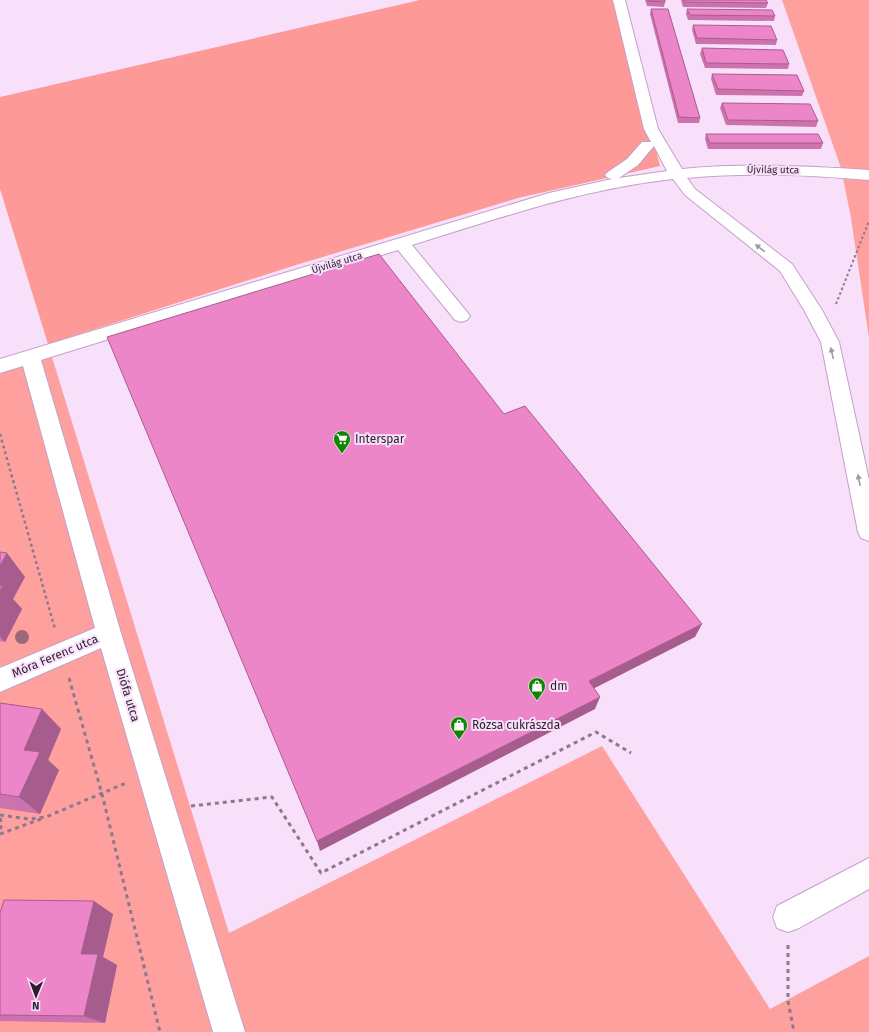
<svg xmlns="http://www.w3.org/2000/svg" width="869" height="1032" font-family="'Fira Sans',sans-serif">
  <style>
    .green { fill: #fea19e }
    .forest { fill: #fd9996 }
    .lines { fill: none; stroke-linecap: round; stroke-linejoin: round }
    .minor-casing { stroke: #c49fca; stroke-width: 2 }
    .path-far2 { stroke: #8c798f; stroke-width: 2; stroke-dasharray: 2.5 2.5; stroke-linecap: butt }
    .path-far1 { stroke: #8c798f; stroke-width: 2.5; stroke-dasharray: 3 3; stroke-linecap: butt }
    .path { stroke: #8c798f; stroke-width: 3; stroke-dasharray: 4 4; stroke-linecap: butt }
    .minor { fill: #fff; fill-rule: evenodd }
    .tree { fill: #9d6879 }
    .wall { fill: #cc72ad }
    .shaded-wall { fill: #a65d8d }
    .building { fill: #ed85c9; stroke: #a65d8d }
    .oneway { fill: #a09aa1 }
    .labels { text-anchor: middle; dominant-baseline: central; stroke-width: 4; stroke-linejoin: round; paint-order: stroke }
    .far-street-label { font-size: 10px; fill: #2c1e2e; stroke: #f8e0fb }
    .poi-label { font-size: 12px; fill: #2c1e2e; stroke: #f8e0fb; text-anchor: start }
    .street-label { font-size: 12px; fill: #2c1e2e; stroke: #f8e0fb }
  </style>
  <rect width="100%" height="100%" fill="#f8e0fb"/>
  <g class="green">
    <polygon points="782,0 869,0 869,338 851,218 841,168"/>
    <polygon points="48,344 229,933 602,746 770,1009 869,956 869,1032 0,1032 0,359"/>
  </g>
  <polygon class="forest" points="420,0 618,0 660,166 518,198 296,265 48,344 0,189 0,97"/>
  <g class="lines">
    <g class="minor-casing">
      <g id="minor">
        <path d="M 613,0 L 625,0 L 658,129 L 682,169 C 744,163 806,166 869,170 L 869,180 C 808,175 748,172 687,178 L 695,189 L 792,264 L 822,310 L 839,342 L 869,480 L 869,541 L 861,538 L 858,532 L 821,342 L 804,310 L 780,271 L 685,195 L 673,179 C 582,189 499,218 412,245 L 467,312 L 470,316 L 467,320 L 461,322 L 455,320 L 398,250 L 41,360 L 121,633 L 245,1032 L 213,1032 L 101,648 L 0,692 L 0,668 L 95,628 L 23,366 L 0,373 L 0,359 L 549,193 L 612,179 L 608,178 L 605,175 L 608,172 L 627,159 L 642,142 L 651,142 L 644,129 ZM 654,146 L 667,171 L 619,178 L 638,165 Z"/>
        <polygon points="869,858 869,889 799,928 788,932 777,928 773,917 777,906"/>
      </g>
    </g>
    <polyline class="path-far2" points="836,304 869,221"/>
    <polyline class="path-far1" points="0,434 55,629"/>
    <g class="path">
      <polyline points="69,678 102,794 160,1032"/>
      <polyline points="191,806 272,797 321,873 596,732 631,753"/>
      <polyline points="0,815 29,819 46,817 126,783"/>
      <polyline points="0,818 2,825 0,829"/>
      <polyline points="0,834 41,819"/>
      <polyline points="788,945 788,1001 794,1032"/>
    </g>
    <use href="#minor" class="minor"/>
  </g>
  <circle class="tree" cx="22" cy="637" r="7"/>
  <g class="wall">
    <polygon points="645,0 665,0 665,2 664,7 647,6"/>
    <polygon points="681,0 766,0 768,3 766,8 683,7"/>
    <polygon points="651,9 700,118 699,123 678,123 650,14"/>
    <polygon points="687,9 775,16 774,21 688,20 686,14"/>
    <polygon points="693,25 777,40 776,45 696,44 692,30"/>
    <polygon points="702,48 789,64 788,69 705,68 700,54"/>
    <polygon points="712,74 804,91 802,96 716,95 711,79"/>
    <polygon points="722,103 818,121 816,127 726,125 720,108"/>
    <polygon points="706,134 823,143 821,149 708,149 705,139"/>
    <polygon points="0,552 25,577 13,599 22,609 5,642 0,641"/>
    <polygon points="0,703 42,709 61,729 48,760 59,770 40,814 0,808"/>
    <polygon points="0,913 113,914 103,957 117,965 105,1023 0,1021"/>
  </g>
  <g class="shaded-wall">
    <polygon points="7,553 25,577 13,599 22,609 5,642 0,636 0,566"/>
    <polygon points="702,624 695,637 585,693 589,681"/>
    <polygon points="600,697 595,709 320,851 317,841"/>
    <polygon points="42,709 61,729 48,760 59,770 40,814 19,797 24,750"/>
    <polygon points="94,901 113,914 103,957 117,965 105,1023 84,1016 81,954"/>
  </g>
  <g class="building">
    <polygon points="647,0 665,0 665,2 648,1"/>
    <polygon points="684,0 766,0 768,3 684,2"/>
    <polygon points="651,9 668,9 700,118 679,117"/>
    <polygon points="687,9 772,10 775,16 690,15"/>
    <polygon points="693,25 771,26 777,40 697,38"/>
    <polygon points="702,48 783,50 789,64 706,63"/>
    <polygon points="712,74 797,75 804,91 718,89"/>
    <polygon points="722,103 810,104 818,121 728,120"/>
    <polygon points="706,134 818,134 823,143 710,143"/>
    <polygon points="379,254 504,414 525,406 702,624 589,681 600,697 317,841 107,337"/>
    <polygon points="0,552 7,553 0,566"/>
    <polygon points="0,585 3,586 0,591"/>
    <polygon points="0,703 42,709 24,750 40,752 19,797 0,794"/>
    <polygon points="4,900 94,901 81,954 98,954 84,1016 0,1015 0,913"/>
  </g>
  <defs><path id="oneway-solid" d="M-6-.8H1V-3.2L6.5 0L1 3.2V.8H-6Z"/></defs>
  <g class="oneway">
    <use href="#oneway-solid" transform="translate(760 248) rotate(-142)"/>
    <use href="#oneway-solid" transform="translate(832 353) rotate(-102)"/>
    <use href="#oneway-solid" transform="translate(859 480) rotate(-101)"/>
  </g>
  <defs>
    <g id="supermarket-pin" transform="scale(0.9)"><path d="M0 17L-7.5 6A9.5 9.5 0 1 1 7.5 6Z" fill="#0f8500" stroke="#f8e0fb"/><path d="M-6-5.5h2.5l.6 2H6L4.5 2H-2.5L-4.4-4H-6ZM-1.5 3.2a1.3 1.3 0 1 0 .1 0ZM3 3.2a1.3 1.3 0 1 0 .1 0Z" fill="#fff"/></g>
    <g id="shop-pin" transform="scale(0.9)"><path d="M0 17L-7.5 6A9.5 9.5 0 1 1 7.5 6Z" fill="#0f8500" stroke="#f8e0fb"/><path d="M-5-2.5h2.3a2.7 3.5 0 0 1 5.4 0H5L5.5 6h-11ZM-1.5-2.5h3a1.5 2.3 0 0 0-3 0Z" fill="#fff"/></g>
  </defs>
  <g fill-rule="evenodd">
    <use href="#supermarket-pin" x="342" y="439"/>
    <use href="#shop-pin" x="537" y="686"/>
    <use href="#shop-pin" x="459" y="725"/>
  </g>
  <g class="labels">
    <g class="far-street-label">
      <text transform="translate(773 170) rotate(1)">Újvilág utca</text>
      <text transform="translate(337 263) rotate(-17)">Újvilág utca</text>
    </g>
    <g class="poi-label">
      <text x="355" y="439">Interspar</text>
      <text x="550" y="686">dm</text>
      <text x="472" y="725">Rózsa cukrászda</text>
    </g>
    <g class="street-label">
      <text transform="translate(55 656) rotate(-23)">Móra Ferenc utca</text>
      <text transform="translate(128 695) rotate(73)">Diófa utca</text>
    </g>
  </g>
  <g transform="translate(36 996) rotate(181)" stroke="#f8e0fb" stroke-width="3" paint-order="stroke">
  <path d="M0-3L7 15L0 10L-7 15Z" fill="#2c1e2e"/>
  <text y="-6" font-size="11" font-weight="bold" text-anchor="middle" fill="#2c1e2e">N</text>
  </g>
</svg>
